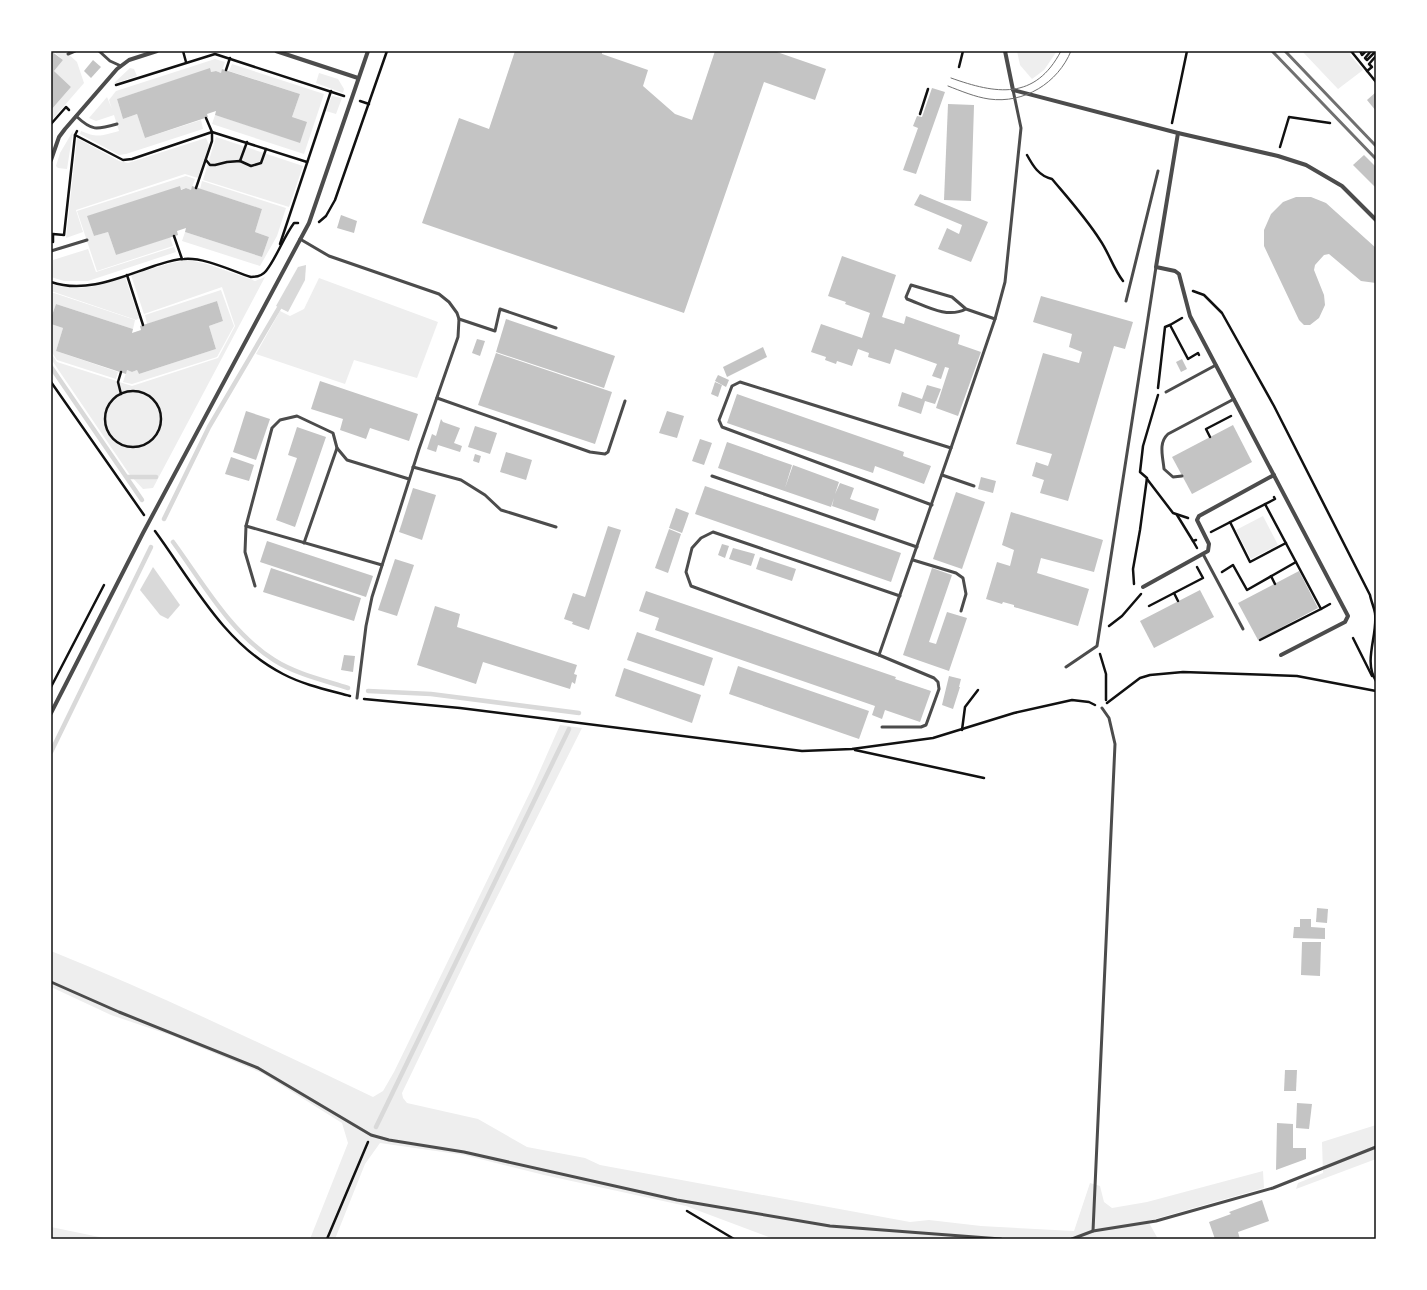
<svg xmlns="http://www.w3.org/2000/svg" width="1427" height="1290" font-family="'Times New Roman',serif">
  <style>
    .green { fill: #eee }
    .water { fill: #d9d9d9 }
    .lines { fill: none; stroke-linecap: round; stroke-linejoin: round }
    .stream { stroke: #d9d9d9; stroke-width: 4.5 }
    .building { fill: #c4c4c4 }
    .path { stroke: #111; stroke-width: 2.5 }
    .service { stroke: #4c4c4c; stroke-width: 3 }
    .minor { stroke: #4c4c4c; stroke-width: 4 }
    .tram { stroke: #707070; stroke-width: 1 }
    .rail { stroke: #707070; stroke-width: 3 }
    .neatline { fill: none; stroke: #111; stroke-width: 1.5 }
  </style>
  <rect width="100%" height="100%" fill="#fff"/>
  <g class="green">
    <polygon points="53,51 65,51 77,62 84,83 51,121 51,110 71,87 54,71 63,60"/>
    <polygon points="1017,51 1057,51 1044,70 1032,79 1020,65"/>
    <polygon points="1302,51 1353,51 1350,55 1363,70 1338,89"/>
    <path d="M 215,59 L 225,62 L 221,73 L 216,71 L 211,72 L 209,69 L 117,99 L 123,119 L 137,114 L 145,138 L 201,120 L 203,129 L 126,154 L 122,140 L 126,154 L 119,155 L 80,134 L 81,131 C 97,138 101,136 119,131 L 114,115 L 96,121 L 89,118 L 107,97 L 112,109 L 109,100 L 116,91 Z"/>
    <polygon points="232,64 324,94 304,154 212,124 215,115 300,142 292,117 300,94 229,71"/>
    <polygon points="130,68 134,69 137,76 113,84"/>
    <polygon points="319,73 338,79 344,89 343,93 316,83"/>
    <polygon points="332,96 342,98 336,114 326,111"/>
    <polygon points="73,131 67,169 58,168 56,166 60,153"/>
    <polygon points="216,137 303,166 289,207 203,180"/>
    <polygon points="77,138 119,161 128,163 206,138 209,145 198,178 185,174 76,210 83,232 66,238"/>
    <polygon points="186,176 195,179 191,190 186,188 88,216 94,236 108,232 116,255 170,237 173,246 97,271 77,211"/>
    <polygon points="202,181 286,208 277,236 260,266 182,241 185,232 262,257 269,237 255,232 262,209 200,189"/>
    <polygon points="174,247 176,252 88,281 64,281 51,277 53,260 88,249 96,272"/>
    <polygon points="188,260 207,264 250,279 255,281 265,277 153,488 143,489 130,475 51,359 51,353 57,362 132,386 218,358 235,326 222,287 144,314 131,275 171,263"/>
    <path d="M 125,277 L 139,318 L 136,320 L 51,291 L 51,284 C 80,292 98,286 125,277 Z"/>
    <polygon points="319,278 438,322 417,378 354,360 345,384 256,354 280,311 290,316 304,309"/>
    <polygon points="221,290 234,326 217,357 132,384 123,382 127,370 132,372 137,370 139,374 216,349 209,326 223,321 217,301 147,324 145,315"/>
    <polygon points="51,292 135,320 133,329 56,304 51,318"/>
    <polygon points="51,324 63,328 56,351 118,372 116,379 57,360 51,351"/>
    <polygon points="1263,516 1278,545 1251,559 1236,530"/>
    <path d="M 560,725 L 582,728 L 477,937 L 402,1093 L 403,1098 L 407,1103 L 478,1119 L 527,1147 L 585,1158 L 600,1165 L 910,1222 L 929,1220 L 981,1226 L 1074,1231 L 1090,1183 L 1100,1186 L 1104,1202 L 1112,1208 L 1147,1202 L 1263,1171 L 1264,1188 L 1148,1221 L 1158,1239 L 774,1239 L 686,1206 L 544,1175 L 464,1155 L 380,1143 L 365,1164 L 335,1239 L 310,1239 L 348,1143 L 342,1123 L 262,1073 L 173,1036 L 111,1015 L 51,987 L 51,951 C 160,995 266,1046 373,1097 L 383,1091 L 394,1072 L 534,784 Z"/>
    <polygon points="1376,1125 1376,1159 1296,1189 1298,1183 1323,1173 1322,1142"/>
    <polygon points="51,1227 109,1239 51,1239"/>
  </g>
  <g class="water">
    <polygon points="306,265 305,280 288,312 276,306 298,267"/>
    <polygon points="153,567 180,605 168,619 160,615 140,590"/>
  </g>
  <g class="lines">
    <g class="stream">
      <polyline points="51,367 142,500"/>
      <polyline points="127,477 156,477"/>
      <polyline points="164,519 209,427 279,308"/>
      <path d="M 173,542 C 203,583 230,632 274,660 C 296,674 323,680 348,688"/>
      <polyline points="368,691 431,694 579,713"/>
      <polyline points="51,752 151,547"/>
      <polyline points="376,1127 569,729"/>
    </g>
  </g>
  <g class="building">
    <polygon points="51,51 63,60 54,71 71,87 51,110"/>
    <polygon points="515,51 602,51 602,54 648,70 643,86 675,114 692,120 715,51 774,51 826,69 815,100 764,82 684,313 422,223 459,118 489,129"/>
    <polygon points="93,60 101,67 91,78 84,71"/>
    <polygon points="210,68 211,72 216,71 221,73 222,69 300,94 292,117 307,122 300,143 215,115 216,111 207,114 208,117 145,138 137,114 123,119 117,99"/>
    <polygon points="932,88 945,92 916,174 903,170 918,128 913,126 917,116 922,117"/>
    <polygon points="1376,92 1376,111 1367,100"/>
    <polygon points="948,104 974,105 971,201 944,200"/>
    <polygon points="1364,155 1376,167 1376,188 1353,165"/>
    <polygon points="180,186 181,190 186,188 191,190 192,186 262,209 255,232 269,237 262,257 185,232 186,228 177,231 178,235 116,255 108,232 94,236 87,216"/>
    <polygon points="920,194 988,222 971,262 938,249 947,228 959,234 962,225 914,205"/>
    <polygon points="1296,197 1311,197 1326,203 1376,248 1376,283 1361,281 1329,254 1324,255 1315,265 1314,270 1324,295 1325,305 1319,318 1310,325 1304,325 1299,320 1264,246 1264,230 1271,214 1283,202"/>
    <polygon points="341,215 357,221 354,233 337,228"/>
    <polygon points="842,256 896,275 882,317 904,324 906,316 960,335 958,344 981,352 958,416 936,408 949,368 945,367 941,379 932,376 937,364 895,349 890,364 868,357 869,353 858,349 852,366 837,361 836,364 825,360 826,357 811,352 821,324 862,338 870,313 845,304 846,302 828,296"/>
    <polygon points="1041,296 1133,322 1125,349 1114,346 1068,501 1040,493 1044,480 1032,476 1036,462 1048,466 1052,454 1016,444 1043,353 1079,363 1082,352 1069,347 1072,334 1033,322"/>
    <polygon points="217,301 223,321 209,326 216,349 139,374 137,370 132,372 127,370 126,374 56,351 63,328 51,324 51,318 56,304 133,329 132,333 141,330 140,326"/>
    <polygon points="506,319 615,356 604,388 496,352"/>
    <polygon points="477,339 485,341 480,356 472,353"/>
    <polygon points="763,347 767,357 727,377 723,367"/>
    <polygon points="496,353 612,392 595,444 478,405"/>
    <polygon points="1182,359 1187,369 1181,372 1176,362"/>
    <polygon points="718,375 729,380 726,387 715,381"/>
    <polygon points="320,381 418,414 409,441 370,428 366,439 340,430 343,419 311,409"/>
    <polygon points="715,382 722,385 718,397 711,394"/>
    <polygon points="927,385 941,389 935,404 925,401 921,414 898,406 902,392 922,399"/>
    <polygon points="737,394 904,452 903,456 931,466 924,484 875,466 873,473 727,423"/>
    <polygon points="246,411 270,419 256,460 233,452"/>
    <polygon points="667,411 684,416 677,438 659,433"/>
    <polygon points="441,419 443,422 460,428 454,443 462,446 460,452 438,445 436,452 427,449 432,434 436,436"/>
    <polygon points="1233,425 1252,462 1192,494 1172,457"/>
    <polygon points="475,426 497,433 490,454 468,447"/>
    <polygon points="297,427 326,437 295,527 276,520 297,458 288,455"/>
    <polygon points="700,439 712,443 704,465 692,461"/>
    <polygon points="727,442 792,465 785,488 793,465 839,482 835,494 840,483 854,488 850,499 879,509 875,521 832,506 834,498 831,507 718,468"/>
    <polygon points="506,452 532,460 526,480 500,472"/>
    <polygon points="475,454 481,456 479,463 473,461"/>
    <polygon points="231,457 254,465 249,481 225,474"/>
    <polygon points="981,477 996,481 993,493 978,489"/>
    <polygon points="705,486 901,553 891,582 695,514"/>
    <polygon points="413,488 436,495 422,540 399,532"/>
    <polygon points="956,492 985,502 962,569 933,559"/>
    <polygon points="676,508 689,513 682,533 669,528"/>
    <polygon points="1011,512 1103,540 1094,572 1041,558 1037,573 1089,589 1078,626 1014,607 1014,605 1003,602 1002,604 986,599 997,562 1010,566 1014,550 1002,545"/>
    <polygon points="608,526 621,530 589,630 572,624 573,622 564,619 573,593 585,597"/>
    <polygon points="669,529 681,534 668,573 655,568"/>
    <polygon points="267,541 373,576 366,597 260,562"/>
    <polygon points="722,544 729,546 725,558 718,555"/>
    <polygon points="733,548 755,554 751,566 729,559"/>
    <polygon points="760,557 796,569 792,581 756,569"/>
    <polygon points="395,559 414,565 397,616 378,610"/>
    <polygon points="271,568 361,598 354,621 263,592"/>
    <polygon points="932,568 952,575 929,642 936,644 947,612 967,618 949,671 903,655"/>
    <polygon points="1299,571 1318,608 1258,640 1238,603"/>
    <polygon points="1200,590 1214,617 1154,648 1140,621"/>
    <polygon points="646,591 896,677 895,679 931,691 920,722 885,710 882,719 872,715 875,706 655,630 659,618 639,611"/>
    <polygon points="435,606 460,614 457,627 577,665 574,674 577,675 575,684 572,682 570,689 483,662 476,684 417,665"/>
    <polygon points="637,632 713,658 704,686 627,660"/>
    <polygon points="344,655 355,656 353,672 341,670"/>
    <polygon points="738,666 869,711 859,739 729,694"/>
    <polygon points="624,668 701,695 692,723 615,696"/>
    <polygon points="949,676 961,679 959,687 960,687 953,709 942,705"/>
    <polygon points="1317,908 1328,909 1327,923 1316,922"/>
    <polygon points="1300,919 1311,919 1311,927 1325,928 1325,939 1293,938 1294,927 1300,927"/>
    <polygon points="1302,942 1321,942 1320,976 1301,975"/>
    <polygon points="1285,1070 1297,1070 1296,1091 1284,1091"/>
    <polygon points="1297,1103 1312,1104 1309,1129 1296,1128"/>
    <polygon points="1277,1123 1293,1124 1293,1148 1306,1148 1306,1159 1276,1170"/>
    <polygon points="1262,1200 1269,1221 1238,1232 1240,1239 1215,1239 1209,1222 1231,1214 1229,1212"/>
  </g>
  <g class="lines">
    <g class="path">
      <polyline points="183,51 186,62"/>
      <polyline points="1351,51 1376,82"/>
      <polyline points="1360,51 1362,55 1366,51"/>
      <polyline points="1371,51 1365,58 1367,60 1376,51"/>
      <polyline points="959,67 963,51"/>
      <polyline points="226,70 230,58"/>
      <polyline points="1367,71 1372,67 1369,64 1376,56"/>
      <polyline points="116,85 215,54 344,96"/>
      <polyline points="360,101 369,104"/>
      <polyline points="920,114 928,89"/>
      <polyline points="1172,123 1187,51"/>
      <polyline points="51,124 66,107 69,110"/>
      <polyline points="77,131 75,135 123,160 132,159 212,132 307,162"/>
      <polyline points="1280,147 1289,117 1330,123"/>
      <path d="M 1027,155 C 1033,166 1039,176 1052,179 C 1068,198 1086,218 1100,240 C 1109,253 1113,268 1123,281"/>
      <polyline points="206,160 210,165 215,165 227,162 240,161 251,166 261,163 266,149"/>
      <polyline points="240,161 247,142"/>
      <polyline points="196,188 212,141 212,132 206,118"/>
      <polyline points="319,222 326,216 335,200 387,51"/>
      <polyline points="174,236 182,259"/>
      <polyline points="53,242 53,234 64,235 75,135"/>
      <polyline points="280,244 331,91"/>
      <polyline points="127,275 143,325"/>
      <path d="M 51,282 C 86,294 121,277 154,266 C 164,263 174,259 184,259 C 204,257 232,271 251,277 C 257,277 262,276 266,271 C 277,257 283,238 294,223 L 298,223"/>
      <path d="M 1193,291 L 1204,295 L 1222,313 L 1274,406 L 1370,595 C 1371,601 1374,607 1375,613 C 1378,635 1363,661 1376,681"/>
      <polyline points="1182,318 1170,325 1188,359 1198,353 1199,355"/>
      <polyline points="121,372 118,382 121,394"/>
      <polyline points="51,382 144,515"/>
      <polyline points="1158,388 1165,327 1170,325"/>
      <circle cx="133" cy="419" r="28"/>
      <polyline points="1210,437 1206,429 1231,416"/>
      <polyline points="1147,479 1173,513 1188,518"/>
      <polyline points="1265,504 1321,609 1330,604"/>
      <polyline points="1177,515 1193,541"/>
      <polyline points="1230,522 1250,562 1286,543"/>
      <path d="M 155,531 C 193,583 224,644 283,674 C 304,685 328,690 350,696"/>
      <polyline points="1211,532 1275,499 1274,497"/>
      <polyline points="1196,540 1193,541 1197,548"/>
      <polyline points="1222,572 1233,565 1247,590 1296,562"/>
      <polyline points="1271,576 1275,584"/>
      <polyline points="1134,584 1133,569 1140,530 1147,478 1140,472 1143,446 1158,395"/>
      <polyline points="1174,593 1178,601"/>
      <polyline points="1149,606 1203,578 1197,567"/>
      <polyline points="1109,626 1122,616 1141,594"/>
      <polyline points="1353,638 1372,676"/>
      <polyline points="1260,640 1321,609"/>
      <polyline points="1100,654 1106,674 1106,700"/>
      <polyline points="51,687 104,585"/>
      <polyline points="364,699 460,708 802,751 852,749 933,738 1014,713 1072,700 1089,702 1095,705"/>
      <polyline points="1107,703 1140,678 1150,675 1183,672 1297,676 1376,691"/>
      <polyline points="962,730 965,707 978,690"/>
      <polyline points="855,750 984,778"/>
      <polyline points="687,1211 734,1239"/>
      <polyline points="327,1239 368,1142"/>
    </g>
    <g class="service">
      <polyline points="99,51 110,61 121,66"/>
      <polyline points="68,54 75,51"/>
      <path d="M 76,116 C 92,131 96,130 117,124"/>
      <polyline points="300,239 329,256 439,294 449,302 457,313 459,319 458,337 419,449 372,597 366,626 357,698"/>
      <polyline points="51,251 87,240"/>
      <polyline points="1126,301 1158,171"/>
      <path d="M 966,309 C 947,319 926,306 907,299 L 906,297 L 911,285 L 952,297 L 966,309 L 995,319"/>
      <polyline points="459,319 495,331 500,309 556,328"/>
      <polyline points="1166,392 1216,365"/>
      <polyline points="437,398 590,452 605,454 608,452 625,401"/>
      <polyline points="413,467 461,480 485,495 501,510 556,527"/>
      <polyline points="942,475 974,486"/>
      <polyline points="712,476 917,547"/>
      <path d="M 1182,476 L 1173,477 L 1164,469 C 1163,457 1158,443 1168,434 L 1234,399"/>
      <polyline points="932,505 722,427 719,420 732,386 740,382 951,448 995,319 1005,282 1021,128 1013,90"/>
      <polyline points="246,526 382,565"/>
      <polyline points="304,543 337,448"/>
      <polyline points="1203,554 1243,629"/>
      <polyline points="913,560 956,573 963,578 966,594 961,611"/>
      <polyline points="255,586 245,552 246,526 272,428 280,420 297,416 333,433 337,448 347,460 409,479"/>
      <polyline points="879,655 951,448"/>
      <polyline points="1066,667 1097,646 1156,267"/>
      <polyline points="882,727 921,727 926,725 939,689 938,682 934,678 879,655 691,586 686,572 692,548 701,538 713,532 900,596"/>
      <polyline points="51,982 119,1012 258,1068 371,1135 389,1140 464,1152 677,1200 830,1226 1001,1239"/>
      <polyline points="1093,1231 1115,744 1109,718 1102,708"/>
      <polyline points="1072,1239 1093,1231 1156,1221 1273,1188 1376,1147"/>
    </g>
    <g class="minor">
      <polyline points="276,51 358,78"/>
      <polyline points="1005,51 1013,90 1178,133 1278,156 1306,165 1342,186 1376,220"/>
      <polyline points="1178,133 1156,267 1175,271 1179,274 1190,316 1348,616 1345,622 1281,655"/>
      <polyline points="51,160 59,137 65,129 117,69 129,60 157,51"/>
      <polyline points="1143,587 1208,551 1209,544 1197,520 1199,516 1274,475"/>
      <polyline points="51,713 143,533 309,223 368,51"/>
    </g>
    <g class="tram">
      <path d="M 951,78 C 996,94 1035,101 1061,51"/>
      <path d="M 948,86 C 961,91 975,97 989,99 C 1024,104 1058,83 1071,51"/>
    </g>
    <g class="rail">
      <polyline points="1272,51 1376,159"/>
      <polyline points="1285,51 1376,146"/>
    </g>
  </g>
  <rect width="1427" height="1290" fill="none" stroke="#ffffff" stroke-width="104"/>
  <rect x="52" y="52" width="1323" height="1186" class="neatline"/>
</svg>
